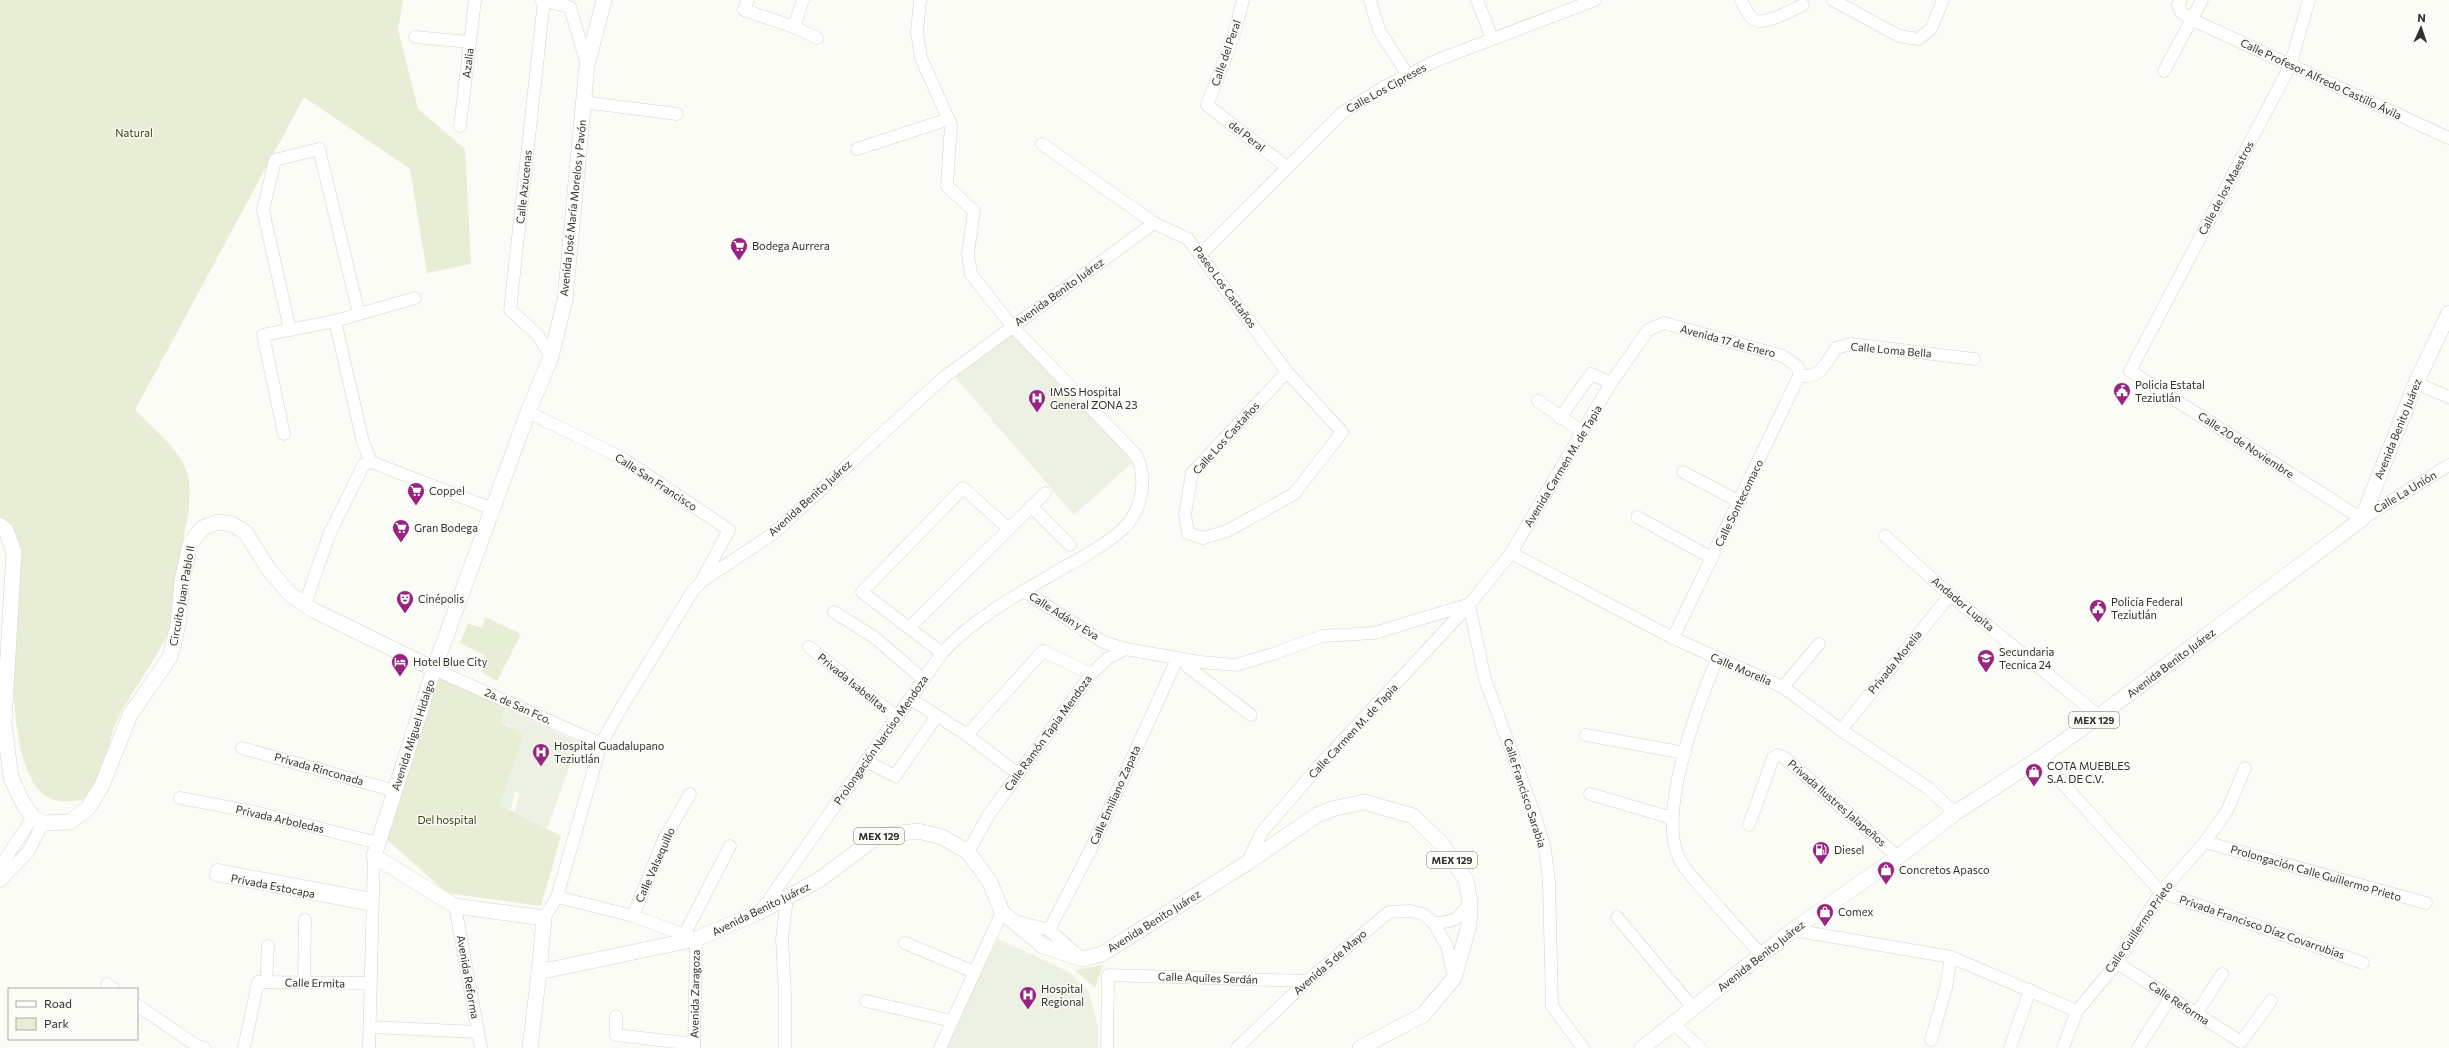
<svg xmlns="http://www.w3.org/2000/svg" width="2449" height="1048" font-family="Commissioner,sans-serif">
<style>
.built{fill:#edf1e3}
.green{fill:#e7eed5}
.lines{fill:none;stroke-linecap:round;stroke-linejoin:round}
.minor-casing{stroke:#d2d4cd;stroke-width:13}
.major-casing{stroke:#d2d4cd;stroke-width:16}
.minor{stroke:#fff;stroke-width:12}
.major{stroke:#fff;stroke-width:15}
.labels{text-anchor:middle;stroke-width:3;stroke-linejoin:round;paint-order:stroke}
.shield{fill:#fafcf5;stroke:#6d6f6a;stroke-width:1}
.shield-label{font-size:10px;font-weight:bold;fill:#31322f}
.street-label{font-size:11px;fill:#31322f;stroke:#fafcf5}
.park-label{font-size:11px;fill:#364010;stroke:#fafcf5}
.poi-label{font-size:11px;fill:#31322f;stroke:#fafcf5;text-anchor:start}
</style>
<rect width="100%" height="100%" fill="#fafcf5"/>
<g class="built">
<polygon points="1011,334 1123,450 1132,463 1074,515 955,377"/>
<polygon points="506,709 578,742 547,829 515,812 520,793 515,792 511,809 500,806 524,735 510,729 511,726 501,723"/>
<polygon points="998,939 1069,972 1089,992 1098,1028 1098,1048 944,1048"/>
</g>
<g class="green">
<path d="M0 0H403L398 30 418 109 465 149 471 264 427 273 410 169 304 97 135 410C153 429 182 450 188 476 194 507 181 543 177 575 175 591 176 613 170 628 156 663 130 691 115 725 107 744 106 785 90 796 80 803 59 803 49 798 11 779 12 673 13 635 13 612 19 589 18 566 18 556 6 525 0 516Z"/>
<polygon points="485,617 521,634 497,681 481,672 486,656 460,643 468,623 482,628"/>
<polygon points="438,670 507,702 501,723 524,735 500,805 561,836 541,906 447,893 383,836"/>
<polygon points="1103,965 1095,988 1075,970"/>
</g>
<g class="lines">
<defs>
<g id="minor">
<polyline points="541,0 570,7 587,65"/>
<polyline points="748,0 744,10 794,27 817,38"/>
<polyline points="1243,0 1234,35 1207,105 1287,167"/>
<polyline points="1370,0 1379,30 1407,74"/>
<polyline points="1477,0 1492,38"/>
<path d="M1741 0C1744 6 1748 15 1753 19 1763 27 1792 10 1803 5"/>
<polyline points="1833,0 1899,36 1918,39 1931,29 1943,0"/>
<polyline points="2181,0 2178,5 2181,12 2193,20 2449,138"/>
<polyline points="2309,0 2290,66 2130,371 2362,519 2449,465"/>
<polyline points="544,1 510,310 538,335 551,357"/>
<polyline points="794,27 803,0"/>
<polyline points="415,37 470,42"/>
<polyline points="2164,71 2202,0"/>
<polyline points="583,102 677,114"/>
<polyline points="460,126 475,0"/>
<polyline points="1042,144 1154,223 1188,239 1287,372 1342,432 1294,494 1227,531 1203,538 1188,533 1185,514 1192,473 1287,372"/>
<polyline points="857,149 949,119"/>
<polyline points="1201,254 1342,113 1384,87 1435,61 1595,0"/>
<polyline points="335,321 363,442 371,462"/>
<polyline points="290,330 263,210 275,160 319,149 359,314"/>
<path d="M1799 376C1821 378 1825 365 1836 348L1851 344 1974 359"/>
<polyline points="2416,383 2449,397"/>
<polyline points="1538,401 1583,432"/>
<polyline points="528,412 622,458 729,530 702,580"/>
<polyline points="1560,418 1591,374 1611,383"/>
<polyline points="284,434 263,335 335,321 415,298"/>
<polyline points="1683,472 1740,502"/>
<polyline points="1031,506 1070,545"/>
<polyline points="1637,517 1712,558"/>
<polyline points="1885,536 1950,595 2099,716"/>
<polyline points="1511,553 1673,638 1783,687 1841,730 1928,788 1955,813"/>
<polyline points="1024,591 1103,642 1126,649"/>
<polyline points="305,604 329,535 364,464 371,462 493,509"/>
<polyline points="1469,605 1485,679 1535,816 1545,849 1549,882 1552,1006 1583,1048"/>
<polyline points="834,612 874,637 924,680"/>
<polyline points="909,628 1045,493"/>
<polyline points="809,647 898,718"/>
<polyline points="942,653 862,592 963,488 1009,529"/>
<path d="M1717 659C1698 704 1657 813 1679 858 1685 871 1698 883 1707 894 1725 914 1743 935 1762 955"/>
<polyline points="1184,660 1188,667 1251,715"/>
<polyline points="434,669 601,744"/>
<polyline points="1783,687 1819,644"/>
<polyline points="911,699 967,735 1018,774"/>
<polyline points="1841,730 1950,595"/>
<polyline points="967,735 1043,651 1091,674"/>
<polyline points="1586,735 1685,753"/>
<polyline points="242,748 395,791"/>
<polyline points="2040,758 2161,892 2363,963"/>
<polyline points="867,762 895,776 937,716"/>
<polyline points="1590,794 1672,818"/>
<polyline points="180,798 259,813 378,843"/>
<polyline points="1749,825 1773,758 1778,755 1785,758 1898,857"/>
<polyline points="2205,842 2426,903"/>
<polyline points="968,852 988,816 1091,674 1108,658 1126,649 1200,662 1236,665 1273,654 1322,636 1374,633 1467,605"/>
<polyline points="1247,863 1262,832 1318,767 1469,605 1511,553 1611,383 1648,330 1664,323 1783,356 1798,367 1799,376 1673,638"/>
<polyline points="0,867 33,817"/>
<polyline points="0,881 28,852 43,823"/>
<polyline points="557,897 633,916 696,939 694,1048"/>
<polyline points="372,905 216,875 217,870 372,899"/>
<polyline points="455,906 481,1048"/>
<path d="M761 911 942 653C975 617 1020 593 1063 568 1083 557 1107 544 1124 528 1142 510 1148 478 1136 455L1012 326 971 274 968 254 974 211 947 186 951 125 921 58 917 33 920 0"/>
<polyline points="633,916 664,839 690,794"/>
<polyline points="1617,917 1694,1009"/>
<polyline points="544,918 557,897 601,744 620,710 692,592 702,581 774,533 943,378 1154,223"/>
<polyline points="1014,921 1049,930 1080,957"/>
<path d="M1434 923C1455 922 1458 920 1470 902"/>
<polyline points="1049,930 1090,851 1177,659"/>
<polyline points="1793,930 1951,957 2077,1011"/>
<polyline points="681,941 730,846"/>
<polyline points="905,943 974,972"/>
<polyline points="2117,963 2241,1042 2271,1001"/>
<polyline points="266,982 268,946"/>
<polyline points="304,982 305,920"/>
<polyline points="107,984 114,989"/>
<polyline points="866,1001 952,1021"/>
<polyline points="137,1005 197,1046 204,1048"/>
<polyline points="2196,1014 2222,974"/>
<polyline points="616,1016 616,1035 694,1044"/>
<polyline points="1674,1024 1700,1048"/>
<polyline points="370,1027 478,1032"/>
<polyline points="1931,1040 1946,988 1951,957"/>
<polyline points="244,1048 258,982 371,983"/>
<polyline points="369,1048 374,856"/>
<polyline points="785,1048 785,995 782,939 787,898"/>
<polyline points="940,1048 1002,912"/>
<polyline points="1107,1048 1108,975 1307,981"/>
<polyline points="1237,1048 1307,981 1389,912 1410,911 1423,914 1434,923 1447,946 1454,978"/>
<polyline points="2010,1048 2030,990"/>
<polyline points="2063,1048 2077,1011 2117,963 2161,892 2205,842 2227,811 2245,768"/>
<polyline points="2138,1048 2170,998"/>
</g>
<g id="major">
<polyline points="0,525 6,530 14,552 4,723 11,778 24,805 33,817 43,823 70,822 88,808 102,785 130,715 170,657 178,625 182,581 190,544 202,528 218,522 232,524 246,533 269,570 290,594 313,610 434,669"/>
<polyline points="539,972 544,918 455,906 374,856 434,669 528,412 551,357 565,300 587,65 604,0"/>
<polyline points="530,1048 539,972 696,939 760,912 819,880 878,836 918,831 942,837 968,852 990,882 1002,912 1043,946 1083,959 1102,954 1247,863 1317,815 1332,809 1364,802 1413,816 1442,844 1466,880 1470,902 1469,925 1454,978 1423,1015 1360,1048"/>
<polyline points="1642,1048 1793,930 1898,857 1955,813 2040,758 2099,716 2362,519 2416,383 2449,313"/>
</g>
</defs>
<use href="#minor" class="minor-casing"/>
<use href="#major" class="major-casing"/>
<use href="#minor" class="minor"/>
<use href="#major" class="major"/>
</g>
<defs>
<symbol id="supermarket-pin" viewBox="-11 -11 22 30"><path d="M0 17L-7.5 6A9.5 9.5 0 1 1 7.5 6Z" fill="#982481" stroke="#fafcf5"/><path d="M-6-5.5h2.5l.6 2H6L4.5 2H-2.5L-4.4-4H-6ZM-1.5 3.2a1.3 1.3 0 1 0 .1 0ZM3 3.2a1.3 1.3 0 1 0 .1 0Z" fill="#fff"/></symbol>
<symbol id="civic-pin" viewBox="-11 -11 22 30"><path d="M0 17L-7.5 6A9.5 9.5 0 1 1 7.5 6Z" fill="#982481" stroke="#fafcf5"/><path d="M-.6-6.5H3V-4.5H.6V-3L4-1V1h2V6H-6V1h2V-1L-.6-3ZM-1.2 2.5V6h2.4V2.5Z" fill="#fff"/></symbol>
<symbol id="hospital-pin" viewBox="-11 -11 22 30"><path d="M0 17L-7.5 6A9.5 9.5 0 1 1 7.5 6Z" fill="#982481" stroke="#fafcf5"/><path d="M-5-5h3v3.5h4V-5h3V5h-3V1.5h-4V5h-3Z" fill="#fff"/></symbol>
<symbol id="theatre-pin" viewBox="-11 -11 22 30"><path d="M0 17L-7.5 6A9.5 9.5 0 1 1 7.5 6Z" fill="#982481" stroke="#fafcf5"/><path d="M-5-5.5Q0-4 5-5.5V0Q5 5 0 6Q-5 5-5 0ZM-3.3-2.5H-1v1.5H-3.3ZM1-2.5H3.3v1.5H1ZM-2.8 1Q0 5.5 2.8 1Z" fill="#fff"/></symbol>
<symbol id="school-pin" viewBox="-11 -11 22 30"><path d="M0 17L-7.5 6A9.5 9.5 0 1 1 7.5 6Z" fill="#982481" stroke="#fafcf5"/><path d="M0-5L7-2L0 1L-7-2ZM-4 1L0 2.5L4 1V4Q0 6-4 4Z" fill="#fff"/></symbol>
<symbol id="hotel-pin" viewBox="-11 -11 22 30"><path d="M0 17L-7.5 6A9.5 9.5 0 1 1 7.5 6Z" fill="#982481" stroke="#fafcf5"/><path d="M-6-4.5h1.5V1H6V5H4.5V3h-9V5H-6ZM-4 0a1.8 1.8 0 1 1 3.6 0ZM.5 0V-2.5h3Q6-2.5 6 0Z" fill="#fff"/></symbol>
<symbol id="shop-pin" viewBox="-11 -11 22 30"><path d="M0 17L-7.5 6A9.5 9.5 0 1 1 7.5 6Z" fill="#982481" stroke="#fafcf5"/><path d="M-5-2.5h2.3a2.7 3.5 0 0 1 5.4 0H5L5.5 6h-11ZM-1.5-2.5h3a1.5 2.3 0 0 0-3 0Z" fill="#fff"/></symbol>
<symbol id="fuel-pin" viewBox="-11 -11 22 30"><path d="M0 17L-7.5 6A9.5 9.5 0 1 1 7.5 6Z" fill="#982481" stroke="#fafcf5"/><path d="M-5.5-6h7V0h2V4h1.3V-2.5L3-4.5l.8-.8L6-3V5H2.5V1h-1V6h-7ZM-4.2-4.7v3.2H.2V-4.7Z" fill="#fff"/></symbol>
</defs>
<g fill-rule="evenodd">
<use href="#supermarket-pin" x="729" y="236" width="20" height="27"/>
<use href="#civic-pin" x="2112" y="381" width="20" height="27"/>
<use href="#hospital-pin" x="1027" y="388" width="20" height="27"/>
<use href="#supermarket-pin" x="406" y="481" width="20" height="27"/>
<use href="#supermarket-pin" x="391" y="518" width="20" height="27"/>
<use href="#theatre-pin" x="395" y="589" width="20" height="27"/>
<use href="#civic-pin" x="2088" y="598" width="20" height="27"/>
<use href="#school-pin" x="1976" y="648" width="20" height="27"/>
<use href="#hotel-pin" x="390" y="652" width="20" height="27"/>
<use href="#hospital-pin" x="531" y="742" width="20" height="27"/>
<use href="#shop-pin" x="2024" y="762" width="20" height="27"/>
<use href="#fuel-pin" x="1811" y="840" width="20" height="27"/>
<use href="#shop-pin" x="1876" y="860" width="20" height="27"/>
<use href="#shop-pin" x="1815" y="902" width="20" height="27"/>
<use href="#hospital-pin" x="1018" y="985" width="20" height="27"/>
</g>
<g class="labels">
<g class="shield">
<rect x="2069" y="712" width="50" height="16" rx="3"/>
<rect x="854" y="828" width="50" height="16" rx="3"/>
<rect x="1427" y="852" width="50" height="16" rx="3"/>
</g>
<g class="shield-label">
<text x="2094" y="724">MEX 129</text>
<text x="879" y="840">MEX 129</text>
<text x="1452" y="864">MEX 129</text>
</g>
<g class="street-label">
<text transform="translate(1226 53) rotate(-71)" y="4">Calle del Peral</text>
<text transform="translate(468 63) rotate(-83)" y="4">Azalia</text>
<text transform="translate(2321 79) rotate(25)" y="4">Calle Profesor Alfredo Castillo Ávila</text>
<text transform="translate(1386 88) rotate(-29)" y="4">Calle Los Cipreses</text>
<text transform="translate(1247 136) rotate(38)" y="4">del Peral</text>
<text transform="translate(524 187) rotate(-84)" y="4">Calle Azucenas</text>
<text transform="translate(2226 188) rotate(-62)" y="4">Calle de los Maestros</text>
<text transform="translate(573 208) rotate(-84)" y="4">Avenida José María Morelos y Pavón</text>
<text transform="translate(1225 287) rotate(54)" y="4">Paseo Los Castaños</text>
<text transform="translate(1059 292) rotate(-36)" y="4">Avenida Benito Juárez</text>
<text transform="translate(1728 341) rotate(15)" y="4">Avenida 17 de Enero</text>
<text transform="translate(1891 350) rotate(5)" y="4">Calle Loma Bella</text>
<text transform="translate(2398 429) rotate(-68)" y="4">Avenida Benito Juárez</text>
<text transform="translate(1226 438) rotate(-48)" y="4">Calle Los Castaños</text>
<text transform="translate(2246 445) rotate(33)" y="4">Calle 20 de Noviembre</text>
<text transform="translate(1563 466) rotate(-59)" y="4">Avenida Carmen M. de Tapia</text>
<text transform="translate(656 482) rotate(33)" y="4">Calle San Francisco</text>
<text transform="translate(2405 492) rotate(-31)" y="4">Calle La Unión</text>
<text transform="translate(810 498) rotate(-42)" y="4">Avenida Benito Juárez</text>
<text transform="translate(1739 503) rotate(-64)" y="4">Calle Sontecomaco</text>
<text transform="translate(182 596) rotate(-80)" y="4">Circuito Juan Pablo ll</text>
<text transform="translate(1963 604) rotate(40)" y="4">Andador Lupita</text>
<text transform="translate(1064 616) rotate(32)" y="4">Calle Adán y Eva</text>
<text transform="translate(1895 662) rotate(-51)" y="4">Privada Morelia</text>
<text transform="translate(2171 663) rotate(-37)" y="4">Avenida Benito Juárez</text>
<text transform="translate(1741 669) rotate(23)" y="4">Calle Morelia</text>
<text transform="translate(853 683) rotate(39)" y="4">Privada Isabelitas</text>
<text transform="translate(518 706) rotate(24)" y="4">2a. de San Fco.</text>
<text transform="translate(1353 731) rotate(-47)" y="4">Calle Carmen M. de Tapia</text>
<text transform="translate(1048 733) rotate(-54)" y="4">Calle Ramón Tapia Mendoza</text>
<text transform="translate(413 735) rotate(-72)" y="4">Avenida Miguel Hidalgo</text>
<text transform="translate(881 740) rotate(-55)" y="4">Prolongación Narciso Mendoza</text>
<text transform="translate(319 769) rotate(16)" y="4">Privada Rinconada</text>
<text transform="translate(1525 793) rotate(72)" y="4">Calle Francisco Sarabia</text>
<text transform="translate(1115 795) rotate(-66)" y="4">Calle Emiliano Zapata</text>
<text transform="translate(1837 803) rotate(41)" y="4">Privada Ilustres Jalapeños</text>
<text transform="translate(280 819) rotate(13)" y="4">Privada Arboledas</text>
<text transform="translate(655 865) rotate(-66)" y="4">Calle Valsequillo</text>
<text transform="translate(2316 873) rotate(16)" y="4">Prolongación Calle Guillermo Prieto</text>
<text transform="translate(273 886) rotate(11)" y="4">Privada Estocapa</text>
<text transform="translate(761 909) rotate(-26)" y="4">Avenida Benito Juárez</text>
<text transform="translate(1154 921) rotate(-32)" y="4">Avenida Benito Juárez</text>
<text transform="translate(2139 927) rotate(-55)" y="4">Calle Guillermo Prieto</text>
<text transform="translate(2262 927) rotate(19)" y="4">Privada Francisco Díaz Covarrubias</text>
<text transform="translate(1761 956) rotate(-38)" y="4">Avenida Benito Juárez</text>
<text transform="translate(1330 962) rotate(-41)" y="4">Avenida 5 de Mayo</text>
<text transform="translate(468 977) rotate(80)" y="4">Avenida Reforma</text>
<text transform="translate(1208 978) rotate(2)" y="4">Calle Aquiles Serdán</text>
<text transform="translate(315 983) rotate(1)" y="4">Calle Ermita</text>
<text transform="translate(695 994) rotate(-89)" y="4">Avenida Zaragoza</text>
<text transform="translate(2179 1003) rotate(33)" y="4">Calle Reforma</text>
</g>
<g class="park-label">
<text x="134" y="137">Natural</text>
<text x="447" y="824">Del hospital</text>
</g>
<g class="poi-label">
<text x="752" y="250">Bodega Aurrera</text>
<text x="2135" y="389">Policia Estatal<tspan x="2135" dy="13">Teziutlán</tspan></text>
<text x="1050" y="396">IMSS Hospital<tspan x="1050" dy="13">General ZONA 23</tspan></text>
<text x="429" y="495">Coppel</text>
<text x="414" y="532">Gran Bodega</text>
<text x="418" y="603">Cinépolis</text>
<text x="2111" y="606">Policía Federal<tspan x="2111" dy="13">Teziutlán</tspan></text>
<text x="1999" y="656">Secundaria<tspan x="1999" dy="13">Tecnica 24</tspan></text>
<text x="413" y="666">Hotel Blue City</text>
<text x="554" y="750">Hospital Guadalupano<tspan x="554" dy="13">Teziutlán</tspan></text>
<text x="2047" y="770">COTA MUEBLES<tspan x="2047" dy="13">S.A. DE C.V.</tspan></text>
<text x="1834" y="854">Diesel</text>
<text x="1899" y="874">Concretos Apasco</text>
<text x="1838" y="916">Comex</text>
<text x="1041" y="993">Hospital<tspan x="1041" dy="13">Regional</tspan></text>
</g>
</g>
<rect x="8" y="988" width="130" height="52" fill="#fafcf5" stroke="#aaaba6"/>
<rect x="16" y="1001" width="20" height="6" fill="#ffffff" stroke="#aaaba6"/>
<text x="44" y="1008" font-size="12" fill="#31322f">Road</text>
<rect x="16" y="1018" width="20" height="12" fill="#e7eed5" stroke="#aaaba6"/>
<text x="44" y="1028" font-size="12" fill="#31322f">Park</text>
<g transform="translate(2421 28) rotate(3)" stroke="#fafcf5" stroke-width="3" paint-order="stroke">
<path d="M0-3L7 15L0 10L-7 15Z" fill="#31322f"/>
<text y="-6" font-size="11" font-weight="bold" text-anchor="middle" fill="#31322f">N</text>
</g>
</svg>
